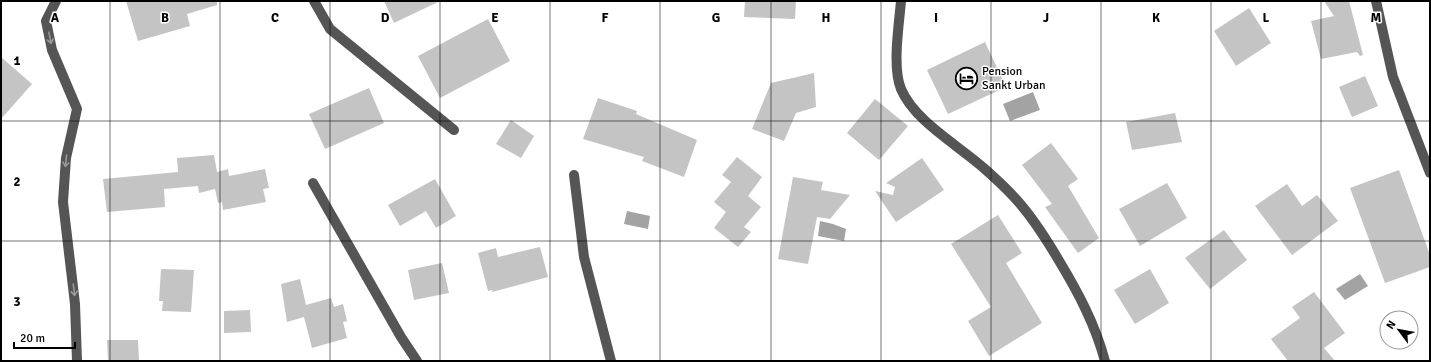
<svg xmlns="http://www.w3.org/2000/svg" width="1431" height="362" font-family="Signika,sans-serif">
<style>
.water{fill:#a3a3a3}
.building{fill:#c4c4c4}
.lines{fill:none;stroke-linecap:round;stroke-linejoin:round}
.minor{stroke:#555;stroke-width:10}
.oneway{stroke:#999}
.grid{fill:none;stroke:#000;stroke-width:1;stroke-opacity:0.55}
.labels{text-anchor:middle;stroke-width:3;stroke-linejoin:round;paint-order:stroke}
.poi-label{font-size:12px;fill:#000;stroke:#fff;text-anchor:start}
.grid-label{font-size:13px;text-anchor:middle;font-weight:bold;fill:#000;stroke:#fff;stroke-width:3;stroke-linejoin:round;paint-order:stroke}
</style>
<rect width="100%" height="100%" fill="#fff"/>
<g class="water">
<polygon points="1033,92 1040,110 1010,121 1003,104"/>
<polygon points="627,211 650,216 648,229 624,224"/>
<polygon points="820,221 833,224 846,229 844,241 818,236"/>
<polygon points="1360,274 1368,286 1345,300 1336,289"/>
</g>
<g class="building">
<polygon points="126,1 217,1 217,5 187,14 190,26 138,41"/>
<polygon points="384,1 440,1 394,23"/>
<polygon points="745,1 796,1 795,19 744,17"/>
<polygon points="1324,1 1349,1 1363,55 1360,56 1357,52 1321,59 1311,21 1334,16"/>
<polygon points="1249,8 1271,43 1236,66 1214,31"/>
<polygon points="488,19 510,61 440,98 418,56"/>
<polygon points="985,42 1006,87 948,114 927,70"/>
<polygon points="1,57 32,84 1,119"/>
<polygon points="814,73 816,107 796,113 784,141 752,129 771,83"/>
<polygon points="1365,76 1378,106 1352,117 1339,87"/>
<polygon points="369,88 384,123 325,149 309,114"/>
<polygon points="598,98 637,111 636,114 697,140 684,177 642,161 644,157 583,139"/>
<polygon points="875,99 908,126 879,160 847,133"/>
<polygon points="1175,113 1182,142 1132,150 1126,122"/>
<polygon points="511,120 534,136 521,158 496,144"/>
<polygon points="1051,143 1078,179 1068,186 1099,238 1078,253 1045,207 1052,204 1022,165"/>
<polygon points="214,155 217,172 228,169 229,176 265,169 269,188 263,189 266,202 223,210 222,202 218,203 215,189 199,193 198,186 164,189 165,207 107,212 103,179 178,172 177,158"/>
<polygon points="737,157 762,177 748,196 761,207 744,227 751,232 738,247 714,228 726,212 714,202 731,182 722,175"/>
<polygon points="922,158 944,190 896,222 875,191 893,195 895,187 886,183"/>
<polygon points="1399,170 1430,255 1430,267 1385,283 1350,188"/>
<polygon points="793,177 823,182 821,190 850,195 830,219 817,217 808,264 778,259"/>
<polygon points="435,179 456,216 436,228 426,211 400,226 388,205"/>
<polygon points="1167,183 1187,218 1140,246 1119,209"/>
<polygon points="1287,184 1302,206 1317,195 1338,221 1292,255 1255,206"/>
<polygon points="998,215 1022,253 1006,263 1042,323 989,356 968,321 991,307 951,244"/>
<polygon points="1224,230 1247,260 1210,289 1185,258"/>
<polygon points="540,247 548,277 492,292 492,290 488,291 478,253 496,248 498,257"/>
<polygon points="442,263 449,293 414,300 408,270"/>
<polygon points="161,269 194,270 191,312 162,311 163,301 159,301"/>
<polygon points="1150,269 1169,303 1135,324 1114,290"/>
<polygon points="300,279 306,305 331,298 334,307 343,304 347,321 343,322 347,338 312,348 304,317 287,322 281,284"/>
<polygon points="1314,292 1345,333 1324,348 1335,361 1288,361 1271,339 1300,318 1292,307"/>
<polygon points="250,310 251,332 224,333 224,311"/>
<polygon points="107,340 138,340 139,361 108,361"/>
</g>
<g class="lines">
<g class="minor">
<polyline points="56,1 46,21 52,50 77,109 66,158 63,202 75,304 77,361"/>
<polyline points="314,1 330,29 454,130"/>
<path d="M901 1C899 25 892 67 901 89 915 122 960 146 986 170 996 179 1006 188 1014 197 1032 216 1045 237 1058 259 1078 292 1095 324 1105 361"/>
<polyline points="1376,1 1393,77 1430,173"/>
<polyline points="574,175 584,257 611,361"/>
<polyline points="313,183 401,337 417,361"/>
</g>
</g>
<defs><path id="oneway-shaft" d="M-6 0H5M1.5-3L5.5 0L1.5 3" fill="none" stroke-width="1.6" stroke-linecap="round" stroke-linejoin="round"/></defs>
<g class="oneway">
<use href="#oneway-shaft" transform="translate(50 38) rotate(79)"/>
<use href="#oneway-shaft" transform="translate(66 161) rotate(96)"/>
<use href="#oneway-shaft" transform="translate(74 290) rotate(83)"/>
</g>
<path class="grid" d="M110 1V361M220 1V361M330 1V361M440 1V361M550 1V361M660 1V361M771 1V361M881 1V361M991 1V361M1101 1V361M1211 1V361M1321 1V361M1 121H1430M1 241H1430"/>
<defs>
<symbol id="hotel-ring" viewBox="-11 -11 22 22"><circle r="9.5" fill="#fff" stroke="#000" stroke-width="1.5"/><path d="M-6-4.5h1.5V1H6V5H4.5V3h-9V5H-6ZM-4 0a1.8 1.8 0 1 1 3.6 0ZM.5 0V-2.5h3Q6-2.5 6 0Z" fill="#000"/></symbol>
</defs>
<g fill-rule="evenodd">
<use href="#hotel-ring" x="954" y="66" width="25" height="25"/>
</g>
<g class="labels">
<g class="poi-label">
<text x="982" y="75">Pension<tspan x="982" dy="14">Sankt Urban</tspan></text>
</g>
</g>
<g class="grid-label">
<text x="55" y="22">A</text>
<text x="165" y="22">B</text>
<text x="275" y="22">C</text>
<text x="385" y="22">D</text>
<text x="495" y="22">E</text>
<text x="605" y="22">F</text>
<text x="716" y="22">G</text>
<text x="826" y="22">H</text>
<text x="936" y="22">I</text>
<text x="1046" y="22">J</text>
<text x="1156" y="22">K</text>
<text x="1266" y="22">L</text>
<text x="1376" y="22">M</text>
<text x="17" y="65">1</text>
<text x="17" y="186">2</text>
<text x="17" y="306">3</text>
</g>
<rect width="1431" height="362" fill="none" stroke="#000000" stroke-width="4"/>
<g transform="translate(1399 330) rotate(302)"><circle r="19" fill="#ffffff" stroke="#999999"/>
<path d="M0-3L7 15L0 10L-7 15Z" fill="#000000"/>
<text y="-6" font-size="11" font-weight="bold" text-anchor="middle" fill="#000000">N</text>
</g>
<path d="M14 342v6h61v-6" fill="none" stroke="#000000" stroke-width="2"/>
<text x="20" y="342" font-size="12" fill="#000000" stroke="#ffffff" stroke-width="3" paint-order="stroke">20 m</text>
</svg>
